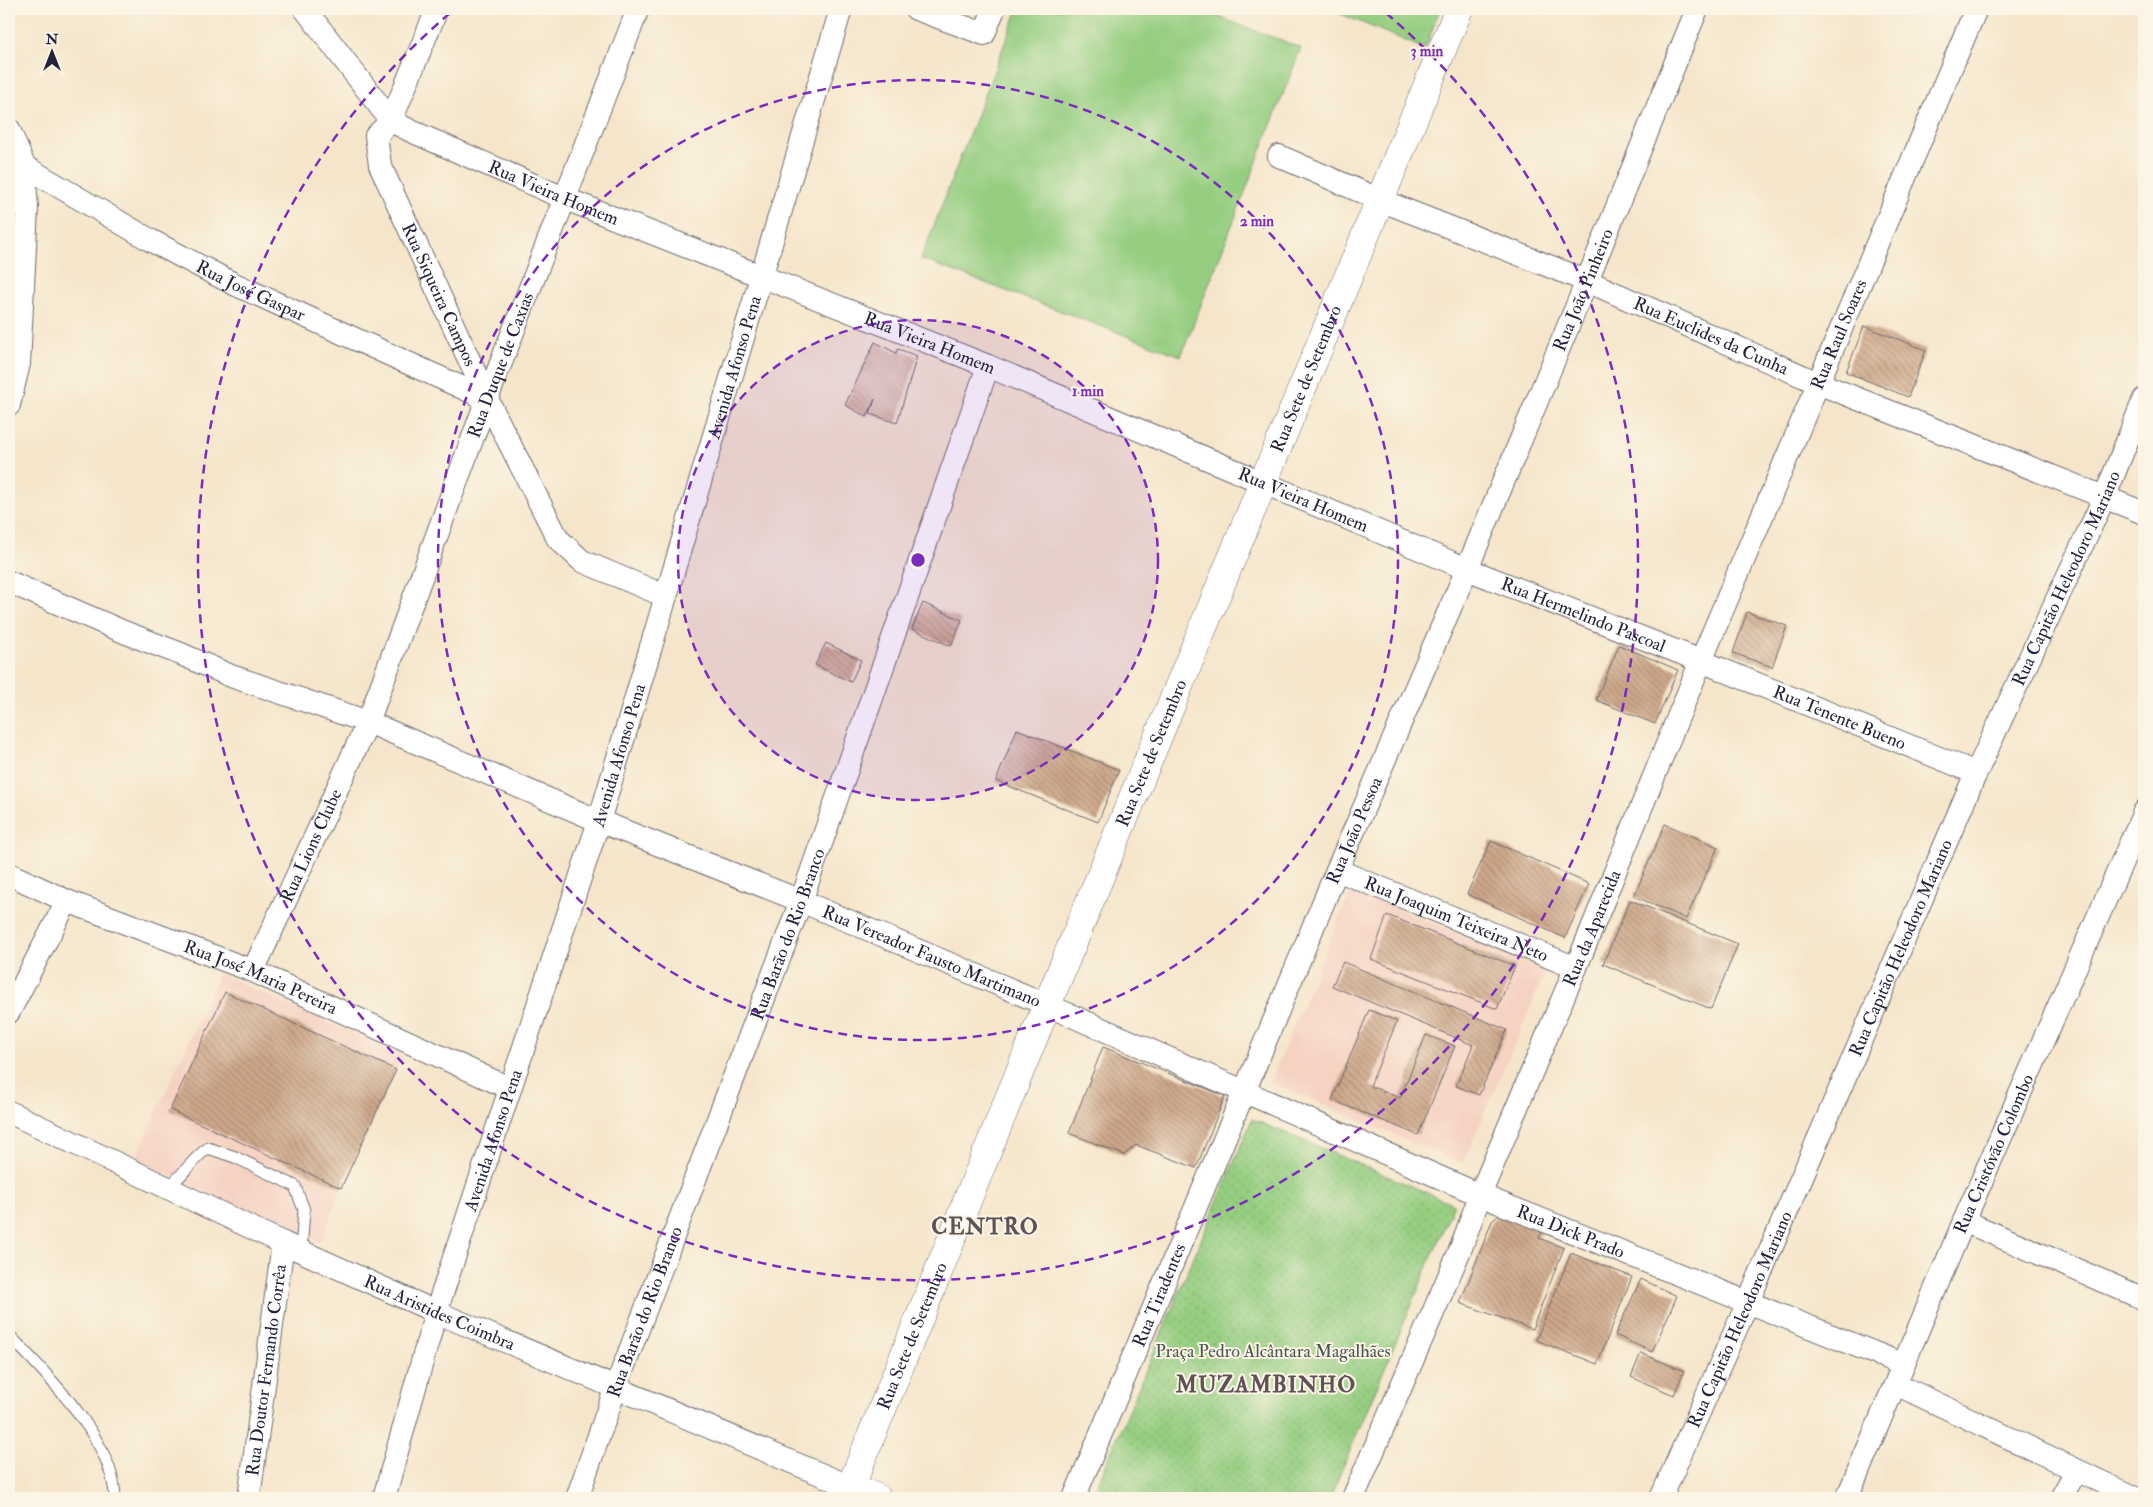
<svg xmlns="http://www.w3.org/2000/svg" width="2153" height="1507" font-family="'IM FELL Double Pica',serif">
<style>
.built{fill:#f5d2c2}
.green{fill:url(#green-dots);stroke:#5c785e}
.pitch{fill:#96ce81;stroke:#5c785e}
.building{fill:url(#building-back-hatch)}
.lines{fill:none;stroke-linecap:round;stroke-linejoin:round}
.lane-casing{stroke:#6c676d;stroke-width:13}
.street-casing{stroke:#6c676d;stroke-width:24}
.secondary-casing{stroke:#6c676d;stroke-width:29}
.lane{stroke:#fff;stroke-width:11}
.street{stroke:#fff;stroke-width:22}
.secondary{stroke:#fff;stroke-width:28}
.ring{fill:none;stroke:#7b2cbf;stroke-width:2.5;stroke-dasharray:9 6}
.labels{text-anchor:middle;stroke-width:4;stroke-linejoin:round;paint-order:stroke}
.street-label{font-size:18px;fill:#22223b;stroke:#fcf5e5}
.park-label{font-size:18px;fill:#455650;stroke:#fcf5e5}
.district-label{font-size:22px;font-weight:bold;letter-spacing:1px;fill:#5e5157;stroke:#fcf5e5}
.centre{fill:#7b2cbf;stroke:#fcf5e5;stroke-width:2.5}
.ring-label{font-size:15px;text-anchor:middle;font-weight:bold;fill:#7b2cbf;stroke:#fcf5e5;stroke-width:4;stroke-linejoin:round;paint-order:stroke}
</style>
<defs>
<pattern id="green-dots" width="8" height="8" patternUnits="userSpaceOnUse" patternTransform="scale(1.25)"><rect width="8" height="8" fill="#96ce81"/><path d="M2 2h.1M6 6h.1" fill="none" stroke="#81b170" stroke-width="1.8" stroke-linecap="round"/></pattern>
<pattern id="building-back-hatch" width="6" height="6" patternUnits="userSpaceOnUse" patternTransform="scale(1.25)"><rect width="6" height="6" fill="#cea88a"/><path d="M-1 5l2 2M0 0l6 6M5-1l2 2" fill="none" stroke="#a78872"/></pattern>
</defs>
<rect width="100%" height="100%" fill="#fcf5e5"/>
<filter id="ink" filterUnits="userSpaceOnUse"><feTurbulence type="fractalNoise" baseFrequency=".02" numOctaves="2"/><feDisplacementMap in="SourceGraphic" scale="10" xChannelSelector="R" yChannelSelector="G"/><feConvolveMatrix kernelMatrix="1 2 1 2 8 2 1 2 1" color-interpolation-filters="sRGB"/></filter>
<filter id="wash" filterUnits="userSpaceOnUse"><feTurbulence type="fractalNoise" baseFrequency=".0096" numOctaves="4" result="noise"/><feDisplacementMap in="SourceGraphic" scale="20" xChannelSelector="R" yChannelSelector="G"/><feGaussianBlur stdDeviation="1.12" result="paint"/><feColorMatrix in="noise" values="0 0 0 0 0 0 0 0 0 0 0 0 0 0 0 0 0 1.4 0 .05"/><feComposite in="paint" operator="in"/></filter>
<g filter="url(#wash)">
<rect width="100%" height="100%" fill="#f5e6cb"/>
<g class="built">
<polygon points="1352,889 1546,971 1463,1164 1270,1082"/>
<polygon points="219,974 404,1056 396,1070 341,1188 321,1243 135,1160"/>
</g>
<polygon class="green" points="1252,1119 1454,1204 1330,1498 1092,1498"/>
<g class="pitch">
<polygon points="1018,9 1198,9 1301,48 1181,356 921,259"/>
<polygon points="1329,9 1440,9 1425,49"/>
</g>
<g id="blocks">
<g class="building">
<polygon points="1864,326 1926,350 1908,397 1846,372"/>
<polygon points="875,342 896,353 898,349 917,356 897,423 870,414 875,399 867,417 845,405"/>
<polygon points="923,603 962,620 951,646 912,629"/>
<polygon points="1747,612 1787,626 1772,667 1733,653"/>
<polygon points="826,643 861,660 851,682 815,665"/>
<polygon points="1619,645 1678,670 1655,724 1596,700"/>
<polygon points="1017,729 1119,770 1098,822 996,781"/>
<polygon points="1665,824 1718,847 1686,919 1634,896"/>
<polygon points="1491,841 1589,884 1565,938 1467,894"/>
<polygon points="1630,900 1738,944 1711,1009 1603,964"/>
<polygon points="1387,915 1515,966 1497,1009 1371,959"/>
<polygon points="1343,962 1507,1030 1479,1095 1456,1086 1473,1045 1332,986"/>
<polygon points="225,992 396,1070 341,1188 170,1110"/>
<polygon points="1369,1010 1397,1021 1370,1086 1400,1098 1426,1035 1455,1046 1418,1135 1332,1100"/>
<polygon points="1103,1047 1225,1096 1196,1168 1136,1145 1124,1155 1069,1133"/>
<polygon points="1499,1215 1542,1231 1539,1238 1564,1248 1532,1329 1460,1303 1492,1221"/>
<polygon points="1571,1253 1632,1277 1597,1364 1536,1340"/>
<polygon points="1641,1279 1677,1296 1652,1352 1615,1335"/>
<polygon points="1641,1353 1684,1371 1674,1395 1631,1377"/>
</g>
</g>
</g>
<g filter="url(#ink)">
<use href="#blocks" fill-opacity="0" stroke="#6c676d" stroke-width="1"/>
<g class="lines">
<defs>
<g id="lane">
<path d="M167 1188C183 1176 192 1159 208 1148L235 1157 295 1186 304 1210 301 1251"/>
<path d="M9 1335C47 1375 114 1440 115 1498"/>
</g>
<g id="street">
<path id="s1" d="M305 9 391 121 411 131 566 199 988 366 1467 569 1701 661 1976 773"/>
<path id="s2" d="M437 9 391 121 376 136 380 165 487 399 558 539 582 561 665 596"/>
<polyline points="916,9 984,34 994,9"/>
<polyline points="9,129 24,166 27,208 19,364 9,405"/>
<path id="s3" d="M1279 156 1380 200 1587 281 1818 383 2144 513"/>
<path id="s4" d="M24 166 150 240 232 283 487 399"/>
<path id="s5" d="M9 582 124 632 181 654 231 676 368 722 599 821 801 901 1047 1005 1480 1195 1902 1364"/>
<path id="s6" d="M1337 870 1576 968"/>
<path id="s7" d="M9 874 67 901 253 971 509 1088"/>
<path id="s8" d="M253 971 368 722 487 399 638 9"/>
<polyline points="9,1012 67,901"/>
<path id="s9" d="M9 1112 283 1243 436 1312 851 1487"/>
<polyline points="1964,1221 2144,1299"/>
<polyline points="1896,1384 2135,1498"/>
<path id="s10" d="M249 1498 283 1243"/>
<path id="s11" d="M384 1498 436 1312 599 821 841 9"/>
<path id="s12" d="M577 1498 616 1387 801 901 988 366"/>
<path id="s13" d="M1074 1498 1337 870 1467 569 1587 281 1697 9"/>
<path id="s14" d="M1353 1498 1461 1248 1480 1195 1584 948 1701 661 1976 9"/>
<path id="s15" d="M1661 1498 1748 1302 1976 773 2105 496 2144 399"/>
<path id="s16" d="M1847 1498 1964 1221 2144 812"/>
<polyline points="2061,1498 2076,1471"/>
</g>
<g id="secondary">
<polyline points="851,1487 877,1498"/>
<path id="s17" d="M846 1498 1047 1005 1459 9"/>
</g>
</defs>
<use href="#lane" class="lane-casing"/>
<use href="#street" class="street-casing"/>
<use href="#secondary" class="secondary-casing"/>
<use href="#lane" class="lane"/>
<use href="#street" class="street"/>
<use href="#secondary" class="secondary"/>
</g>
</g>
<circle cx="918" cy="560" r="240" fill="#7b2cbf" fill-opacity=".12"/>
<g class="ring">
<circle cx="918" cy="560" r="240"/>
<circle cx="918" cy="560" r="480"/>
<path d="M1386 13A720 720 0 1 1 450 13"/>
</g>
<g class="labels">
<g class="street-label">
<text dy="6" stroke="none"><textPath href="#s1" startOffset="319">Rua Vieira Homem</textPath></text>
<text dy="6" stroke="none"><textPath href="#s13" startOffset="1311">Rua João Pinheiro</textPath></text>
<text dy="6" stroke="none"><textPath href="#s4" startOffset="259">Rua José Gaspar</textPath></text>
<text dy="6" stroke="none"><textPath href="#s2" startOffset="314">Rua Siqueira Campos</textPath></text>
<text dy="6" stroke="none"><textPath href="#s14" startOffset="1261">Rua Raul Soares</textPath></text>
<text dy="6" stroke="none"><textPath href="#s3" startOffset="468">Rua Euclides da Cunha</textPath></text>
<text dy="6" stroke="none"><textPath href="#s1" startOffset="724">Rua Vieira Homem</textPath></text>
<text dy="6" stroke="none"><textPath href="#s8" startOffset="655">Rua Duque de Caxias</textPath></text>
<text dy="6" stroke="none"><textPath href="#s11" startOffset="1184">Avenida Afonso Pena</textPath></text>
<text dy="6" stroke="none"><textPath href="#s17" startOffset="1210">Rua Sete de Setembro</textPath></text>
<text dy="6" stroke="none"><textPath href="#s1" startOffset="1129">Rua Vieira Homem</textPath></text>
<text dy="6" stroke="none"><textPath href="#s15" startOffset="1005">Rua Capitão Heleodoro Mariano</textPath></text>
<text dy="6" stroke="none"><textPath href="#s1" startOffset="1432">Rua Hermelindo Pascoal</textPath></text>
<text dy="6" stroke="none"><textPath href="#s1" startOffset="1708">Rua Tenente Bueno</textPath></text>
<text dy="6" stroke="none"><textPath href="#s17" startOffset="805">Rua Sete de Setembro</textPath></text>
<text dy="6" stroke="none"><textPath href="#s11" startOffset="779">Avenida Afonso Pena</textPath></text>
<text dy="6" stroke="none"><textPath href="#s13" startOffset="724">Rua João Pessoa</textPath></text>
<text dy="6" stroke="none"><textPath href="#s8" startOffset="138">Rua Lions Clube</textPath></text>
<text dy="6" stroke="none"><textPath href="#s6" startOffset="129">Rua Joaquim Teixeira Neto</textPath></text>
<text dy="6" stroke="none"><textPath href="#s14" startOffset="618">Rua da Aparecida</textPath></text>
<text dy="6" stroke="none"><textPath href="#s12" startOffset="602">Rua Barão do Rio Branco</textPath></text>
<text dy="6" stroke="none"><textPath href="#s15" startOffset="600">Rua Capitão Heleodoro Mariano</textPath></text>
<text dy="6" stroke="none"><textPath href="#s5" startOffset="996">Rua Vereador Fausto Martimano</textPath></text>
<text dy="6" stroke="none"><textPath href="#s7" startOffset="272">Rua José Maria Pereira</textPath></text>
<text dy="6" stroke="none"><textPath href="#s11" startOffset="374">Avenida Afonso Pena</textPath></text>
<text dy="6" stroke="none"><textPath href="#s16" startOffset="374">Rua Cristóvão Colombo</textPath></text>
<text dy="6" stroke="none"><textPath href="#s5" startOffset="1692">Rua Dick Prado</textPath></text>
<text dy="6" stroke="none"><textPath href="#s13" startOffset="220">Rua Tiradentes</textPath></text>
<text dy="6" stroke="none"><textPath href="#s9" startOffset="475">Rua Aristides Coimbra</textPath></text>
<text dy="6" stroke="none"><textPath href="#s12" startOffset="198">Rua Barão do Rio Branco</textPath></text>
<text dy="6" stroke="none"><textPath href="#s15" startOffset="195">Rua Capitão Heleodoro Mariano</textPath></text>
<text dy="6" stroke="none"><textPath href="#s17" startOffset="175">Rua Sete de Setembro</textPath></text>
<text dy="6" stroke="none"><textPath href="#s10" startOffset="129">Rua Doutor Fernando Corrêa</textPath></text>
</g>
<g class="park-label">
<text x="1273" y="1357">Praça Pedro Alcântara Magalhães</text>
</g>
<g class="district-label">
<text x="985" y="1234">CENTRO</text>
<text x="1266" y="1392">MUZAMBINHO</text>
</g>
</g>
<circle cx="918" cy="560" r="8" class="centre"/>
<g class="ring-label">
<text x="1427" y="56">3 min</text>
<text x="1257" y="226">2 min</text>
<text x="1088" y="396">1 min</text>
</g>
<rect width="2153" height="1507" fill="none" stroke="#fcf5e5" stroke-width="30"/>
<g transform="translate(52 52)" stroke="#fcf5e5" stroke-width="4" paint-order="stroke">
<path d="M0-4L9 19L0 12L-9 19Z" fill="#22223b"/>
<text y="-8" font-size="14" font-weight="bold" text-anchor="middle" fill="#22223b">N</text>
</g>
</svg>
